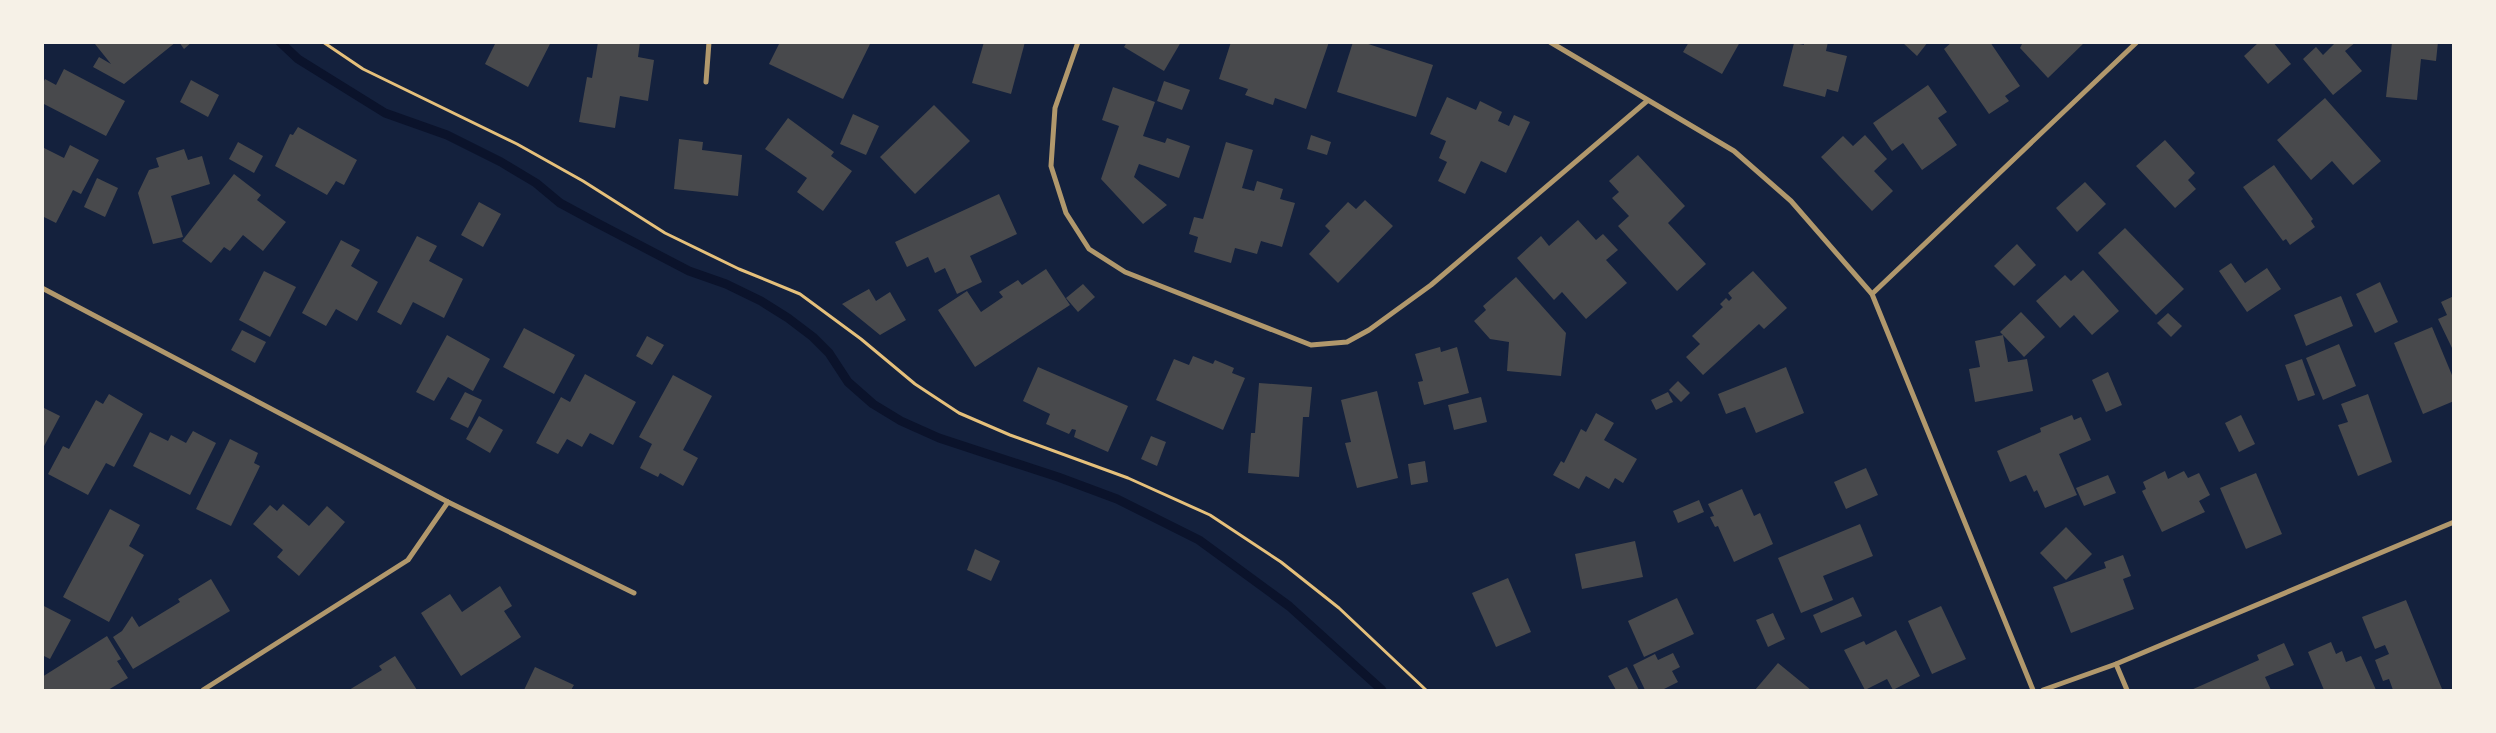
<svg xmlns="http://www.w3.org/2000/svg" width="2496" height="733" font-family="Roboto,sans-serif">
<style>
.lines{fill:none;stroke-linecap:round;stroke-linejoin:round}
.stream{stroke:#0b132b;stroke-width:9}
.building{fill:#48494c}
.path{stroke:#e5c07b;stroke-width:3}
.minor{stroke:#b1986c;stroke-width:5}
</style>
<rect width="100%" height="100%" fill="#14213d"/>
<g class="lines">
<polyline class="stream" points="280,42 298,59 385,113 447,135 501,162 536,183 560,203 597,223 689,271 726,284 761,301 788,318 813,337 829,353 848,382 873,404 901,421 939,438 1058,477 1117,499 1199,540 1289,606 1382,690"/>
</g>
<g class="building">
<polygon points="97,42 176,42 124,84 93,67 99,57 111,64 95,44"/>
<polygon points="179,42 192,42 184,49"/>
<polygon points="496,42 551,42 528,87 485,64"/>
<polygon points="598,42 640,42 638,57 654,60 648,101 620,96 615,128 579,122 587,77 592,78"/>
<polygon points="780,42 871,42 843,99 769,64"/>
<polygon points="984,42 1025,42 1011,94 972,83"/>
<polygon points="1127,42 1181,42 1164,71 1124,47"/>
<polygon points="1231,42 1282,42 1288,44 1288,42 1329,42 1306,109 1275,98 1273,105 1245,95 1248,89 1219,79"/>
<polygon points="1353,42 1362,42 1433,65 1416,117 1337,92"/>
<polygon points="1689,42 1740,42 1722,74 1683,52"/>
<polygon points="1804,42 1828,42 1826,51 1847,56 1838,92 1827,89 1825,97 1783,86 1794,43 1804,45"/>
<polygon points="1902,42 1928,42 1917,56"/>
<polygon points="1952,42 1990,42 2020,86 2005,96 2009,101 1989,114 1944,49"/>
<polygon points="2023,42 2085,42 2048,78 2020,48"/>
<polygon points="2259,42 2273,42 2291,64 2268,84 2244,56"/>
<polygon points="2336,42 2356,42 2345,51 2362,71 2333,95 2303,59 2316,47 2323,55"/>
<polygon points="2392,42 2438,42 2436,61 2421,59 2417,100 2386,97"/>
<polygon points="64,69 125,101 106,136 42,103 42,85 45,79 56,85"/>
<polygon points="191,80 219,95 208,117 180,102"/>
<polygon points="1164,81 1190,90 1182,110 1157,101"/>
<polygon points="1928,85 1947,112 1938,118 1957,145 1922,170 1903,143 1892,151 1873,123"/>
<polygon points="1113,87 1155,102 1143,136 1165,143 1167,138 1190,146 1179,178 1139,164 1134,177 1167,205 1143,224 1101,179 1119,126 1102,120"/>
<polygon points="1447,97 1476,110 1480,101 1502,112 1498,121 1509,126 1514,115 1530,122 1506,173 1481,161 1465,194 1438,181 1447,162 1439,158 1446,141 1430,134"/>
<polygon points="2325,98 2381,161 2353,185 2332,161 2311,180 2277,140"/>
<polygon points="934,105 970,141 915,194 880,157"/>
<polygon points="853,114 879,126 866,155 840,144"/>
<polygon points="788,118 834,152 831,156 852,171 823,211 797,192 807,178 765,149"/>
<polygon points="298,127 357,160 344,185 336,181 327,195 275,166 290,134 293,135"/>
<polygon points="1311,135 1331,142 1327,155 1307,149"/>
<polygon points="1865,135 1887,159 1874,171 1893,191 1872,211 1821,157 1843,136 1853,146"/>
<polygon points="679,139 703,142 702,150 742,155 738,196 674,189"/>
<polygon points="2165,140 2195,173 2188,180 2196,189 2175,208 2136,166"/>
<polygon points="238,142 263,156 254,173 229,159"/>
<polygon points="1226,142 1253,150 1242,188 1254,191 1257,181 1283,189 1280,199 1295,203 1282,247 1261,241 1257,254 1235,248 1231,263 1194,252 1198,237 1189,234 1194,217 1203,219"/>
<polygon points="70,145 99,160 81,194 73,190 56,223 42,216 42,147 64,158"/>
<polygon points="184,149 188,160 202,156 210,184 171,196 183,237 153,244 138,193 149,170 159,167 156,158"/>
<polygon points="1638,155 1685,206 1668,223 1706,264 1677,291 1618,226 1629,216 1612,198 1619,192 1609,181"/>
<polygon points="2274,165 2313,219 2311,221 2315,227 2290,245 2286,239 2283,241 2243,187"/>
<polygon points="234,174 261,195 257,200 286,222 263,251 243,235 230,251 224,247 211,263 182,241"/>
<polygon points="97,178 118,188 105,217 84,207"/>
<polygon points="2085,182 2106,204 2077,232 2056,208"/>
<polygon points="999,194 1017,234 970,256 982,282 957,294 945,268 935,273 928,257 907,267 895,242"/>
<polygon points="1365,200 1393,226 1338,283 1309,254 1330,231 1325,226 1348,202 1356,209"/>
<polygon points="479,202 501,214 483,247 461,235"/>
<polygon points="1578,220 1596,240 1603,234 1618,250 1606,260 1627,283 1586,319 1562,292 1554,300 1517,258 1541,236 1549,246"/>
<polygon points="2125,228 2184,289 2156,315 2098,253"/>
<polygon points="417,236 437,246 429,261 463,279 444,318 413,302 401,325 377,312"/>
<polygon points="341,240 360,250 351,266 378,282 357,321 336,309 326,326 302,313"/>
<polygon points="2017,244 2036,265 2014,286 1994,266"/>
<polygon points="2231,263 2245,283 2267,268 2281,289 2247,312 2219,271"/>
<polygon points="1046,269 1070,305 975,367 938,310 967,291 981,312 1003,297 999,292 1018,280 1022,285"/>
<polygon points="2083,270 2119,311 2092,335 2074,315 2060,328 2036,301 2065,275 2071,281"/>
<polygon points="264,271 296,287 270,337 239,320"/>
<polygon points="1753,271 1787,308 1764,329 1759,324 1703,375 1686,357 1700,344 1692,336 1723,307 1720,304 1726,298 1729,301 1732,298 1728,293"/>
<polygon points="1516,277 1566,333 1561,376 1507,371 1509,342 1490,339 1474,321 1486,310 1483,306"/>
<polygon points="2380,282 2398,322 2375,333 2356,294"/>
<polygon points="1083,284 1095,297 1078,312 1066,298"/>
<polygon points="869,289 876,301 890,292 906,320 880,335 842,304"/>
<polygon points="2341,296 2353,326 2306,346 2294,315"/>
<polygon points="2454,296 2454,348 2452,348 2438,319 2447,315 2441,302"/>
<polygon points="2021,312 2045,337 2024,357 2003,335 2008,362 2027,359 2033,391 1975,402 1969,369 1980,367 1975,341 2003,335 2000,332"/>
<polygon points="2168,313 2182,326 2171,337 2157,323"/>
<polygon points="2432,327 2454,380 2454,401 2423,414 2394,343"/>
<polygon points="524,328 575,355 554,394 503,367"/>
<polygon points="242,330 266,342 255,363 231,350"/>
<polygon points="447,335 490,359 473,391 448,377 434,401 416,392"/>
<polygon points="647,336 664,345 652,365 636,356"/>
<polygon points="2339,344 2356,386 2323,400 2306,358"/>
<polygon points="1440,347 1441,352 1457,347 1469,393 1424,405 1418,382 1423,381 1415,354"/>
<polygon points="1193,356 1213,364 1215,360 1234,368 1232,373 1245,378 1223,430 1156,400 1174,359 1189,365"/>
<polygon points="2302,359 2315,395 2298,401 2285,365"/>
<polygon points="1038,367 1128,406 1108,452 1074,437 1076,430 1072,429 1069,434 1046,424 1050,414 1023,401"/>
<polygon points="1786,367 1804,413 1756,433 1745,407 1726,414 1718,394"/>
<polygon points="2108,372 2122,405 2106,412 2092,380"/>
<polygon points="585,374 636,402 613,445 590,433 582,447 567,439 558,454 536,443 561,397 570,402"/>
<polygon points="673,375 712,396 683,450 698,458 683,486 660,473 658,477 640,468 652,444 639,437"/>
<polygon points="1678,381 1690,393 1681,402 1669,390"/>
<polygon points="1259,383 1312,387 1309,417 1303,417 1299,477 1248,473 1251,433 1255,433"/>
<polygon points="1377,391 1398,478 1357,488 1345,443 1351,442 1341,400"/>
<polygon points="465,392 482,400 468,428 450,419"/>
<polygon points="1668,392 1673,402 1656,410 1651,400"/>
<polygon points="109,394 143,414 114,467 106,463 88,495 48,474 63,446 69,449 96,400 103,404"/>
<polygon points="2368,394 2392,462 2358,476 2338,425 2348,422 2341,404"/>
<polygon points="1481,397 1487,422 1454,430 1448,405"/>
<polygon points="42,407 60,416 42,450"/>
<polygon points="1596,413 1614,423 1604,440 1637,459 1623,483 1615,478 1609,489 1586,476 1579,489 1553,475 1561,461 1564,463 1581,429 1586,432"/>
<polygon points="2072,415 2074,420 2081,417 2091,440 2059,454 2077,495 2045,508 2037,490 2034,492 2026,475 2010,482 1997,451 2041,432 2040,428"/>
<polygon points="2241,415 2255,444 2239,452 2225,423"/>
<polygon points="479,416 503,430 490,453 466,439"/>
<polygon points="193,431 216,443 190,495 133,466 150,432 168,441 171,435 186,443"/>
<polygon points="1151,436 1166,442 1157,466 1141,459"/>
<polygon points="230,439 258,453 254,463 260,466 231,526 196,509"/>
<polygon points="1425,461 1428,482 1411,485 1408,464"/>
<polygon points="1866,468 1878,495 1846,509 1834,482"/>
<polygon points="2165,471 2168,479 2184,471 2188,478 2199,473 2210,495 2199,501 2205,512 2162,532 2142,491 2146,489 2143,482"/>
<polygon points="2256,473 2282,534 2246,549 2220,488"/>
<polygon points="2108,475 2116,493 2084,506 2076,488"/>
<polygon points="1742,489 1754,516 1760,513 1773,544 1734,562 1718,526 1715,527 1710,517 1714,516 1708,504"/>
<polygon points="1699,500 1704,512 1678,523 1673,511"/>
<polygon points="283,504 309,526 327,506 345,522 299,576 277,557 283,550 253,524 270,505 277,511"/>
<polygon points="110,509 140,525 129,546 144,555 109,622 63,597"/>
<polygon points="1860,524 1873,556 1823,576 1833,600 1801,613 1778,558"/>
<polygon points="2066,527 2092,554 2066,580 2040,553"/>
<polygon points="1635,541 1643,577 1582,589 1575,554"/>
<polygon points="975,549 1000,561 991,581 967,570"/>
<polygon points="2123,555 2131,576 2123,579 2134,609 2071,633 2053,587 2106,568 2104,562"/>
<polygon points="1508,578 1531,632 1496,647 1472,593"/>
<polygon points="211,579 230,611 133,669 113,637 122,631 132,616 139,627 180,602 178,599"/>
<polygon points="500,586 512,606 504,611 521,637 461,676 421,613 450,594 462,612"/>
<polygon points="1853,597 1862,616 1821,633 1813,615"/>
<polygon points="1677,598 1694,634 1644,657 1628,621"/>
<polygon points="2406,600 2442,689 2437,690 2393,690 2389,679 2383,681 2375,660 2389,654 2385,645 2375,649 2362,617"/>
<polygon points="42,605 71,620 50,659 42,655"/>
<polygon points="1941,606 1966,659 1932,674 1908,621"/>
<polygon points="1773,613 1785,639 1768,647 1756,620"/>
<polygon points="1896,630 1920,676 1893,690 1887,679 1865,690 1844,650 1864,641 1866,645"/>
<polygon points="107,636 121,659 117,661 128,678 108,690 42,690 42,677"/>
<polygon points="2331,642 2336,654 2342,651 2346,662 2361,656 2376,690 2324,690 2308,652"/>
<polygon points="2284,643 2294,665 2265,677 2271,690 2191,690 2259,660 2257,655"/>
<polygon points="1673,653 1680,667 1672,671 1678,682 1664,689 1664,690 1645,690 1633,665 1655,654 1658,660"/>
<polygon points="395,656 417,690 349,690 382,670 379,666"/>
<polygon points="1778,663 1811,690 1755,690"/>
<polygon points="535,667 574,685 571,690 524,690"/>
<polygon points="1627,667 1639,690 1616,690 1608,676"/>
</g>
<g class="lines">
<polyline class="path" points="323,42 363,69 517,144 583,181 665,233 739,269 800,294 861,339 915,384 959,413 1010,435 1128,478 1210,515 1281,562 1339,608 1426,690"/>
<g class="minor">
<polyline points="1078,42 1055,108 1051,166 1066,213 1089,249 1125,272 1311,345 1347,342 1369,330 1431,285 1647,101"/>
<polyline points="1550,42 1734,151 1791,201 1872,294 2033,690"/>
<polyline points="706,82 709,42"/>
<polyline points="42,288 448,502 634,593"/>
<polyline points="1872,294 2137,42"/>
<polyline points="2116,664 2127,690"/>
<polyline points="203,690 408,560 448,502"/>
<polyline points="2043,690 2116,664 2454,522"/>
</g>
</g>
<rect width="2496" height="733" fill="none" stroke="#f6f1e7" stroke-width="88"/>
</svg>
